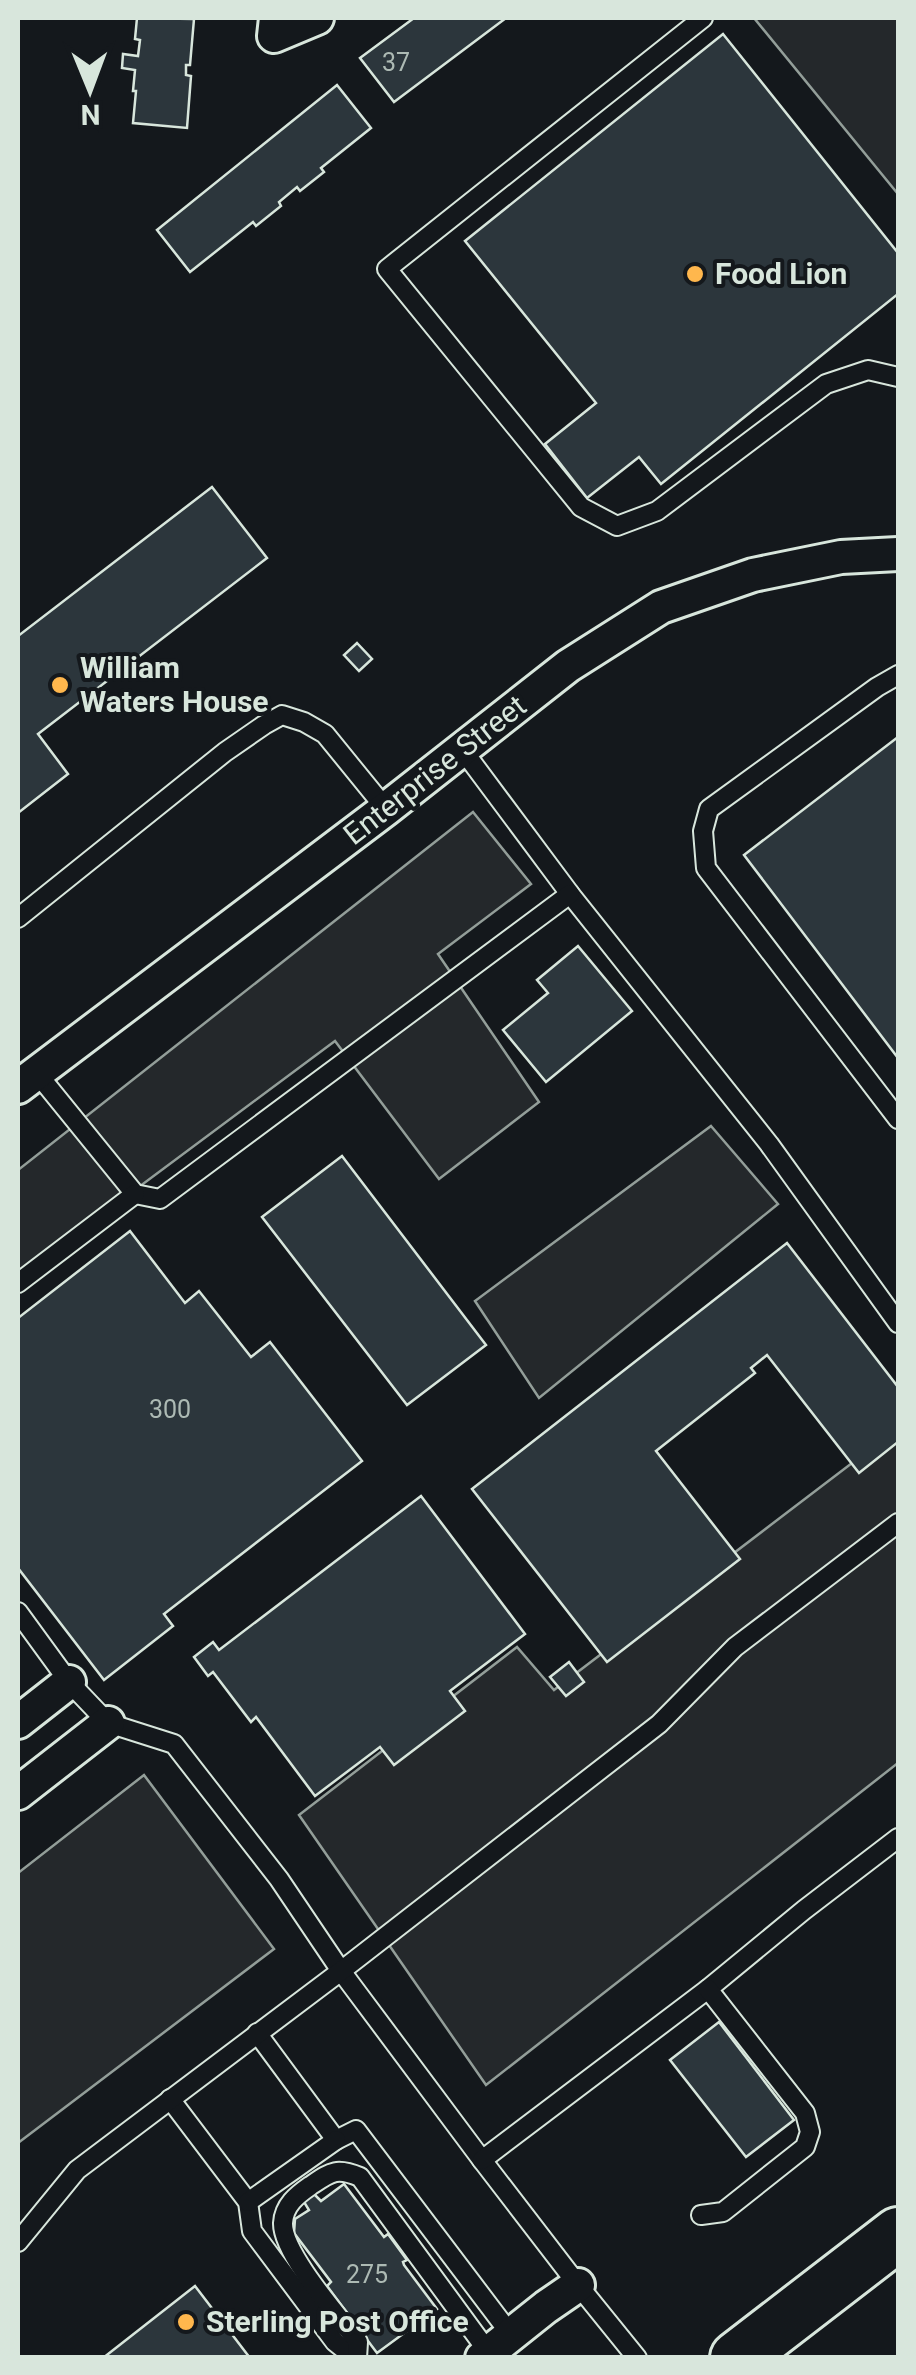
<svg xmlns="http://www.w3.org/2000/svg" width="916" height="2375" font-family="Roboto,sans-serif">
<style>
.parking{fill:#24282b;stroke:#939e99;stroke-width:2.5}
.building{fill:#2c363c;stroke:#d8e6dc;stroke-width:2.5}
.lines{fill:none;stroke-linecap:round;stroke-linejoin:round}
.service-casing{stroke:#d8e6dc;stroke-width:22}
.minor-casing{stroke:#d8e6dc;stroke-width:38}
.primary-casing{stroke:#d8e6dc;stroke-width:58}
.service{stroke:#14181c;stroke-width:18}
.minor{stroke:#14181c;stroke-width:32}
.primary{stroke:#14181c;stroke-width:52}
.poi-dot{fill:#ffb74d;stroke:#14181c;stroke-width:4}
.labels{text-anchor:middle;stroke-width:8;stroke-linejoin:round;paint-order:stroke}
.number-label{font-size:25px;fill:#adbab4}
.poi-label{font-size:30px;font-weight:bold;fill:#d8e6dc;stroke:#14181c;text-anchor:start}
.street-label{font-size:30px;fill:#d8e6dc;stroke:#14181c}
</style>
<rect width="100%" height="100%" fill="#14181c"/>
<g class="parking">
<polygon points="754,18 898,18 898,194"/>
<polygon points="473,812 531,884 438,954 539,1102 439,1179 335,1041 18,1277 18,1170"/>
<polygon points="711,1126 778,1204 539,1398 475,1301"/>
<polygon points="898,1428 898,1763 486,2085 299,1815 517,1647 554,1690"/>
<polygon points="144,1775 274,1949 18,2143 18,1873"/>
</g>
<g class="building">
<polygon points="137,18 194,19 190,65 186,65 186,75 191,76 187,128 133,123 136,91 133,91 135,70 122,68 123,54 138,56 140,40 135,39"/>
<polygon points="414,18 506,18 394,102 360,58"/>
<polygon points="723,34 898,253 898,294 661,484 639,457 587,498 545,444 596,403 465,241"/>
<polygon points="337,85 371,128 321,168 324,172 300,191 297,187 279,202 281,206 256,226 253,222 190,272 157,230"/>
<polygon points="212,487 267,558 38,734 68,774 18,813 18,636"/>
<polygon points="357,643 372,659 359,671 344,655"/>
<polygon points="898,737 898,1058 744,855"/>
<polygon points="578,946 632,1011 546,1082 503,1030 548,993 537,980"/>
<polygon points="342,1156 486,1345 407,1405 262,1217"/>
<polygon points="130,1231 185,1303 199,1291 251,1357 270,1342 362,1461 164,1614 173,1626 104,1680 18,1568 18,1318"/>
<polygon points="787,1243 898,1387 898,1442 859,1473 767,1355 751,1368 755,1373 656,1451 740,1559 607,1662 472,1489"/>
<polygon points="421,1496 525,1634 450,1691 465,1711 394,1765 380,1747 315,1796 256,1717 251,1722 213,1672 208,1676 194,1657 213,1642 219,1650"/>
<polygon points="569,1662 584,1682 566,1696 550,1677"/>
<polygon points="719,2022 794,2120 746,2157 670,2060"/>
<polygon points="344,2184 384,2237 388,2234 407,2260 403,2262 404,2265 437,2309 377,2353 327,2286 331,2282 294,2233 295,2219 309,2210 304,2202 313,2193 321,2201"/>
<polygon points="195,2286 250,2358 103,2358"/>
</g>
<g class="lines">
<defs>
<g id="service">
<polyline points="703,18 387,269 581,507 617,526 657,511 826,384 868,370 898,377"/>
<polyline points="898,675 877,687 709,809 703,831 706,868 898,1119"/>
<polyline points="462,749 570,894 769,1144 898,1323"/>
<polyline points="18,918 225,752 264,725 282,715 304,722 325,734 386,809"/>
<polyline points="36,1072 135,1194 160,1199 570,894"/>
<polyline points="18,1283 135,1194"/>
<polyline points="18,1612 69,1682 108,1723 174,1744 279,1879 341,1971 482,2160 578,2285 637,2358"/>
<polyline points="257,2033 336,2140 356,2130 512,2336"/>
<polyline points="170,2099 248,2202 252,2231 335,2342 355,2358"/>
<polyline points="482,2160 708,1989 804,1910 898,1838"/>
<polyline points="248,2202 336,2140"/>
<polyline points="701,2215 723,2212 805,2147 810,2132 805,2113 708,1989"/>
<polyline points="18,2242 77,2170 341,1971 659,1724 735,1647 898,1523"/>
<path d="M357 2358 358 2342C339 2317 282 2253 283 2223 284 2205 297 2195 310 2186 331 2172 336 2167 360 2177L489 2353"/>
</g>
<g id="minor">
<polyline points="276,18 274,36 317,18"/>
<polyline points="18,1087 386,809 568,666 661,607 753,575 841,557 898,554"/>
<polyline points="18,1722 69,1682"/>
<polyline points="18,1793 108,1723"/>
<polyline points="482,2358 546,2307 578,2285"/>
</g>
<polyline id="primary" points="737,2358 898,2234"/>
</defs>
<use href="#service" class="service-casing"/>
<use href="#minor" class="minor-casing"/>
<use href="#primary" class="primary-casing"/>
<use href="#service" class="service"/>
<use href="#minor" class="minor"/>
<use href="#primary" class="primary"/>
</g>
<g class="poi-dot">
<circle cx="695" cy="274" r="10"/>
<circle cx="60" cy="685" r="10"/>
<circle cx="186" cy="2322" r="10"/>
</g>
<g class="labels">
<g class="number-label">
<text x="396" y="71">37</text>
<text x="170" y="1418">300</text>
<text x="367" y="2283">275</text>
</g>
<g class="poi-label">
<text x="715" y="284">Food Lion</text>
<text x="80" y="678">William<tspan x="80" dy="34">Waters House</tspan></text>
<text x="206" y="2332">Sterling Post Office</text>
</g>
<g class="street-label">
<text transform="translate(435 770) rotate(-38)" y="10">Enterprise Street</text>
</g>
</g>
<rect width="916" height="2375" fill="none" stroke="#d8e6dc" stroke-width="40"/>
<g transform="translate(90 90) rotate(179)" stroke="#14181c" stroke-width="8" paint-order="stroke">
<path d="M0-8L18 38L0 25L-18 38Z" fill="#d8e6dc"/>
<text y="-15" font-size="28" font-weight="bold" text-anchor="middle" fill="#d8e6dc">N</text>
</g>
</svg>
